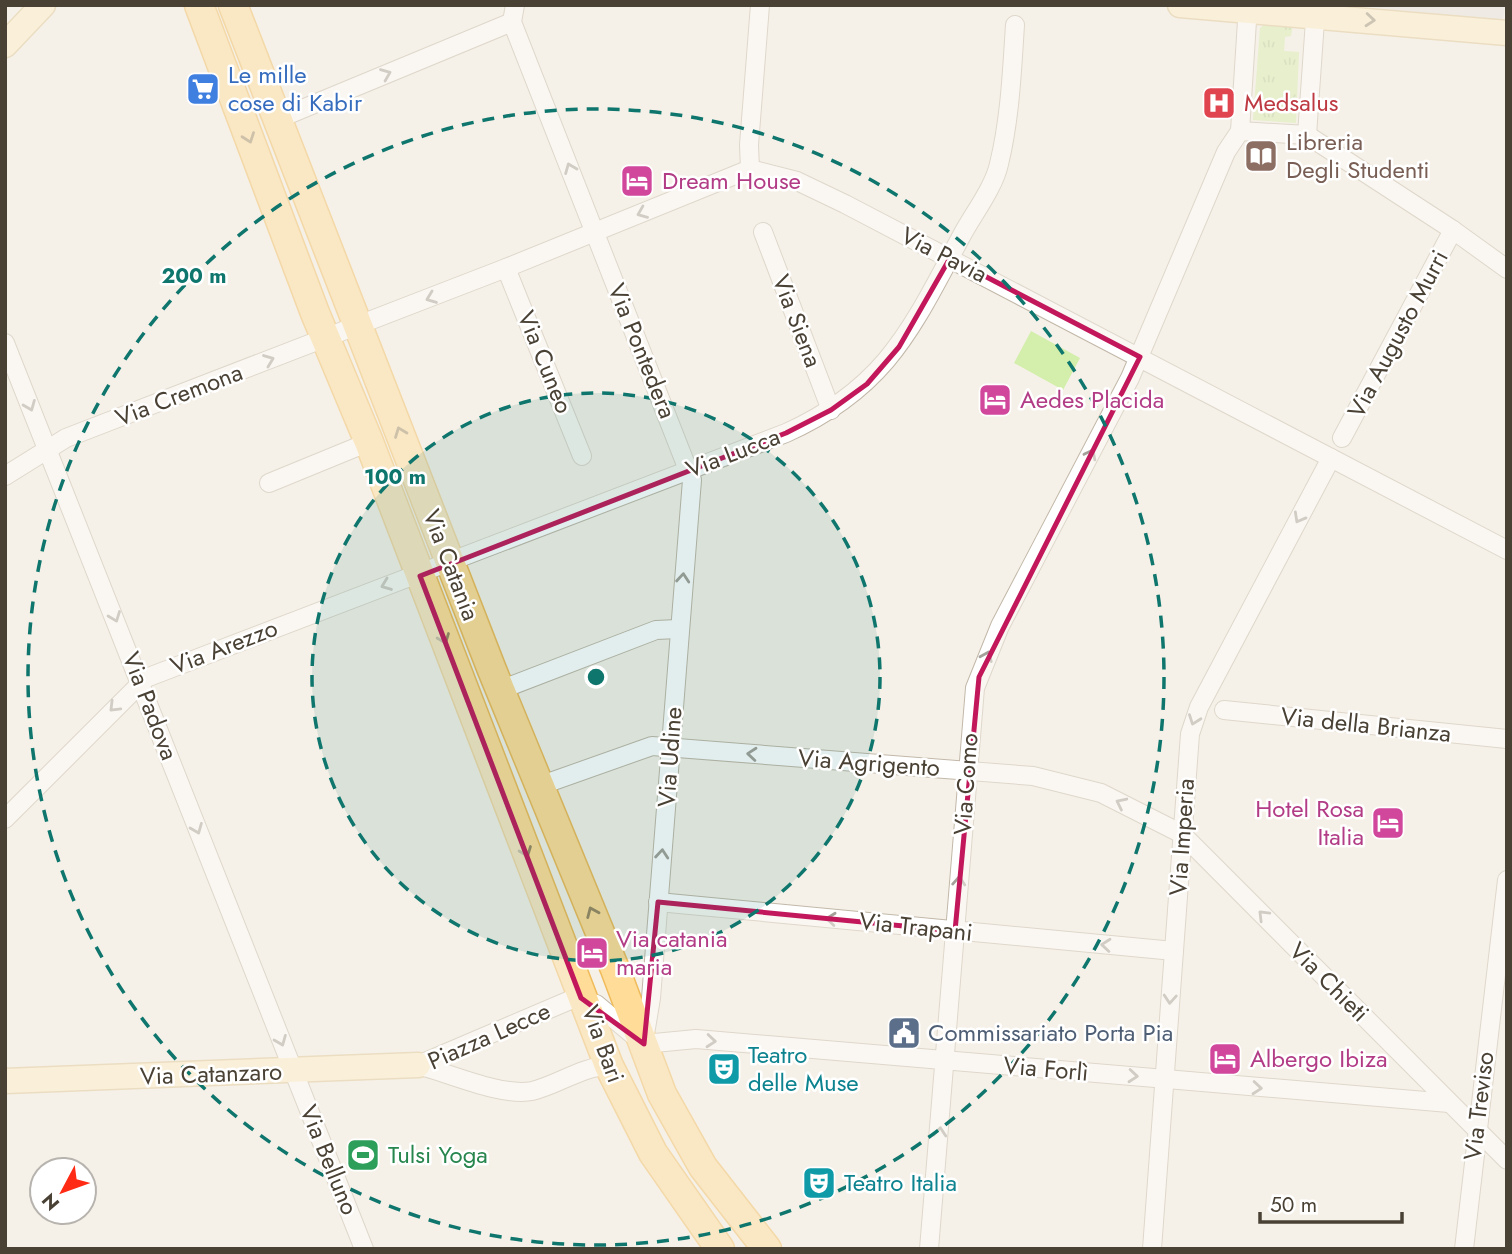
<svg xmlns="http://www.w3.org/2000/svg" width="1512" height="1254" font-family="Jost,sans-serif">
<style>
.grass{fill:#d4eeac}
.park{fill:url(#park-tufts)}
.parking{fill:#e6e3e0}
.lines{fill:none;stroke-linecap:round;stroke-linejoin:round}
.street-casing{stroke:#c2b8a9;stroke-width:20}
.secondary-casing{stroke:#ddc695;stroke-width:27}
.primary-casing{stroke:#f0bb5b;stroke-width:31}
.street{stroke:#fff;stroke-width:18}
.secondary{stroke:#ffefc8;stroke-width:24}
.primary{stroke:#ffdc97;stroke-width:28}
.oneway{stroke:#9b8f77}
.oneway2{stroke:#a4a09a}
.oneway3{stroke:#9b8761}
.marked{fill:none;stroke:#c2185b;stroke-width:5;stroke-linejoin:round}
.ring{fill:none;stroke:#0f766e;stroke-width:3.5;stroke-dasharray:12 9}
.labels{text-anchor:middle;stroke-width:5;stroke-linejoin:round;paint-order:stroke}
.shop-label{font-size:24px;fill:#366cbe;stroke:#fff;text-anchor:start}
.health-label{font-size:24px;fill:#be3a42;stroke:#fff;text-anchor:start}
.education-label{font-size:24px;fill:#785e54;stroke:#fff;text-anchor:start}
.hotel-label{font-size:24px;fill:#b23c85;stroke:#fff;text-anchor:start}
.street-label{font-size:24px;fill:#4a4135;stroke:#fff}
.service-label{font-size:24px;fill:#4e5e75;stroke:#fff;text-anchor:start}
.culture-label{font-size:24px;fill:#0d838f;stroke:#fff;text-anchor:start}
.leisure-label{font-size:24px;fill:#27864d;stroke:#fff;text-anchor:start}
.centre{fill:#0f766e;stroke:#fff;stroke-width:3.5}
.ring-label{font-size:21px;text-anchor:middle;font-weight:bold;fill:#0f766e;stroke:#fff;stroke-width:5;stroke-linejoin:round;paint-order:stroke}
</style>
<defs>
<pattern id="park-tufts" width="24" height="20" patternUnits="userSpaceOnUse" patternTransform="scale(1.75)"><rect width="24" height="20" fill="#d4eeac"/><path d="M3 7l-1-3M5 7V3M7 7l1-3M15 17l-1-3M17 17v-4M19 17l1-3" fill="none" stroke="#b8cd95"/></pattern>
</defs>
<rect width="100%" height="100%" fill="#f5f1e8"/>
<polygon class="grass" points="1031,331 1080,358 1063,390 1014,363"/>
<polygon class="park" points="1269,21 1293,24 1291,36 1285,37 1284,51 1299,52 1296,123 1253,120 1260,28"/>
<polygon class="parking" points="1351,5 1505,5 1503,21"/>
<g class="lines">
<defs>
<g id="street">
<polyline points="515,5 512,22 692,480 651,998 644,1040"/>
<polyline points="278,119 512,22"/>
<polyline points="1240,131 1307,135 1453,230 1507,269"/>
<polyline points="1240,131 1248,5"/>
<polyline points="1307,135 1316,6"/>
<polyline points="750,169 749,145 760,5"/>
<polyline points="763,232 831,410"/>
<polyline points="506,268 582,456"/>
<polyline points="5,343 364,1249"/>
<polyline points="1342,438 1453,230"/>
<polyline points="5,476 66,438 506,268 750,169 797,181 845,204 1507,550"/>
<polyline points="269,483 369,442"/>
<polyline points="500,690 656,630 678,629"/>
<polyline points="1224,710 1507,739"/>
<polyline points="539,786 652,746 1033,776 1101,793 1182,834 1507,1160"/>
<path d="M5 819 146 678 786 433C888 387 912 327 962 235 974 213 994 187 999 164 1010 119 1012 71 1015 25"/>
<polyline points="658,902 1174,951"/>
<polyline points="644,1044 696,1039 1449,1103"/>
<polyline points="418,1065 575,998 596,1004 638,1039"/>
<path d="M418 1065C449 1073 502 1097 532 1091 558 1085 582 1066 609 1066"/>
<polyline points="929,1249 975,688 1000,626 1130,378 1226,152 1240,131"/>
<polyline points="1152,1249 1190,734 1199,707 1331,458"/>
<polyline points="1464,1249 1507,880"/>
</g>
<g id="secondary">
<polyline points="1180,5 1507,33"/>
<polyline points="5,45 43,5"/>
<polyline points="5,1081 418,1065"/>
</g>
<g id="primary">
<polyline points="199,5 315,313 369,442 609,1066 653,1153 720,1249"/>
<polyline points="233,5 492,670 615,969 662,1094 703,1167 767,1249"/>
</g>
</defs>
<use href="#street" class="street-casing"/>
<use href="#secondary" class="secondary-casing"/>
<use href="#primary" class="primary-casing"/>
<use href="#street" class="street"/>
<use href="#secondary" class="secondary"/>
<use href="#primary" class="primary"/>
</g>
<defs><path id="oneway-chevron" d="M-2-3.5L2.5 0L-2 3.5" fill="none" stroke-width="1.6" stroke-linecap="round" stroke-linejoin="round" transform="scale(1.75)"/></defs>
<use class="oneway" href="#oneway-chevron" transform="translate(1370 20) rotate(5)"/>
<g class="oneway2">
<use href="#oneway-chevron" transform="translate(386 74) rotate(-22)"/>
<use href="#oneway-chevron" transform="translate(570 168) rotate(-112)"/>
<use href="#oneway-chevron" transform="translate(642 213) rotate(158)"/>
<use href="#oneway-chevron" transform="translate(431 298) rotate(159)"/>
<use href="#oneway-chevron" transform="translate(269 360) rotate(-21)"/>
<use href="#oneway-chevron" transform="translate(30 406) rotate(68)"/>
<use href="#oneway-chevron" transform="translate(1091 454) rotate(-63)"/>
<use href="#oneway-chevron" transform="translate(1299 518) rotate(119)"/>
<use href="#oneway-chevron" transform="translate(683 578) rotate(-85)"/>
<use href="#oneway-chevron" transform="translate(386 585) rotate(159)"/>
<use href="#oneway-chevron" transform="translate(115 617) rotate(69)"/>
<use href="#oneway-chevron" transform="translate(987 656) rotate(-67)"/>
<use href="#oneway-chevron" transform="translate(114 707) rotate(135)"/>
<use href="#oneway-chevron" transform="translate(1194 720) rotate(110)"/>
<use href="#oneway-chevron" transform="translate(752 754) rotate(-175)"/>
<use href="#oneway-chevron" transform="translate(1121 803) rotate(-154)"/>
<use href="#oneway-chevron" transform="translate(197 829) rotate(68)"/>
<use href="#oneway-chevron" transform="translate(662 854) rotate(-85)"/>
<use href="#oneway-chevron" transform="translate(959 881) rotate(-86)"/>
<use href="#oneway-chevron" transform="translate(1263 915) rotate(-135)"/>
<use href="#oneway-chevron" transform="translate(831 919) rotate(-174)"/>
<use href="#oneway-chevron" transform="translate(1106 945) rotate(-175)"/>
<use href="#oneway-chevron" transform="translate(1170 999) rotate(94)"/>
<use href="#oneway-chevron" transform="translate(281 1041) rotate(68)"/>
<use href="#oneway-chevron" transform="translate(711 1041) rotate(5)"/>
<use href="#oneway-chevron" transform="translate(1133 1076) rotate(5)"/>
<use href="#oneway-chevron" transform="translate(1257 1088) rotate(5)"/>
<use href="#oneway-chevron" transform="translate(940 1132) rotate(-85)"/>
</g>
<g class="oneway3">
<use href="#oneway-chevron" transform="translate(249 138) rotate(70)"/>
<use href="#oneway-chevron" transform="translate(400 432) rotate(-111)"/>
<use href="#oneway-chevron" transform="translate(444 639) rotate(69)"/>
<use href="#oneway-chevron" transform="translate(526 852) rotate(69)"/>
<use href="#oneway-chevron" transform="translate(592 912) rotate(-113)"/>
</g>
<path d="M0 0H1512V1254H0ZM950 258 1140 357 979 677 955 931 658 902 644 1044 581 998 420 576 786 433 831 410 867 384 899 347Z" fill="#f5f1e8" fill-opacity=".55" fill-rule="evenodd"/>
<path class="marked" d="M950 258 1140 357 979 677 955 931 658 902 644 1044 581 998 420 576 786 433 831 410 867 384 899 347Z"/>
<circle cx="596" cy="677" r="284" fill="#0f766e" fill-opacity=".12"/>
<g class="ring">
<circle cx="596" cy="677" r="284"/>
<circle cx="596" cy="677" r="568"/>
</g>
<defs>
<symbol id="supermarket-square" viewBox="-11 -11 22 22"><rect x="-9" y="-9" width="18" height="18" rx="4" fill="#3f7fe0" stroke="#fff"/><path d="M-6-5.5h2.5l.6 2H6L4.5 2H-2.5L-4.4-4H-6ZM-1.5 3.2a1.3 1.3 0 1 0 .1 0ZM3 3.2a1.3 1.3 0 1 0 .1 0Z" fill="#fff"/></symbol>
<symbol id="hospital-square" viewBox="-11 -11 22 22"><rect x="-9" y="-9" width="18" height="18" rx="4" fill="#e0444e" stroke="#fff"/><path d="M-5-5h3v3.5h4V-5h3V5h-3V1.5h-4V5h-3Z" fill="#fff"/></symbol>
<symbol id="library-square" viewBox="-11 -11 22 22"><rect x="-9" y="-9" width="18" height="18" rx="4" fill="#8d6e63" stroke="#fff"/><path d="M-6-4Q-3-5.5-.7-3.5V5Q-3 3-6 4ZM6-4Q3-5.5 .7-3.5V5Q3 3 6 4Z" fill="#fff"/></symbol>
<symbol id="hotel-square" viewBox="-11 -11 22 22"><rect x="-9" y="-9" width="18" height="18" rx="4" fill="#d1479c" stroke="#fff"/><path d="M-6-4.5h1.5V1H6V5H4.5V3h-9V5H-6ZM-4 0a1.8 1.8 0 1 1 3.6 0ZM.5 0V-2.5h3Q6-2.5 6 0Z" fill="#fff"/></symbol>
<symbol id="civic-square" viewBox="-11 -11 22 22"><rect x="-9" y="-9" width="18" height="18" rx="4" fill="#5c6f8a" stroke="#fff"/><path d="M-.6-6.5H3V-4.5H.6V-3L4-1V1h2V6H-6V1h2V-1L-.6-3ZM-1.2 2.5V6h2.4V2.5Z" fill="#fff"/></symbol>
<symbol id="theatre-square" viewBox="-11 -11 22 22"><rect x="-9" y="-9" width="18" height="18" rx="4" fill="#0f9aa8" stroke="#fff"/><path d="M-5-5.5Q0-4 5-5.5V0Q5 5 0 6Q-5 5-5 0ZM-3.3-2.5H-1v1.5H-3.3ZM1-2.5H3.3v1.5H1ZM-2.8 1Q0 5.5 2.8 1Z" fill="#fff"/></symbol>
<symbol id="stadium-square" viewBox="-11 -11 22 22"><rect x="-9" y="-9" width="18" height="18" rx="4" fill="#2e9e5b" stroke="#fff"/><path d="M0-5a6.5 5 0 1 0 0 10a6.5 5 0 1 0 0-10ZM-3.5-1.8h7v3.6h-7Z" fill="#fff"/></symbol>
</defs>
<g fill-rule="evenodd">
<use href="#supermarket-square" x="184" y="70" width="38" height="38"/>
<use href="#hospital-square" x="1200" y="84" width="38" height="38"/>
<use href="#library-square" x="1242" y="137" width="38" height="38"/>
<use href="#hotel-square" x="618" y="162" width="38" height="38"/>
<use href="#hotel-square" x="976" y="381" width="38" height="38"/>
<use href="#hotel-square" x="1369" y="804" width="38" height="38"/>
<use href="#hotel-square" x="573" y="934" width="38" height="38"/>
<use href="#civic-square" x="885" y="1014" width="38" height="38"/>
<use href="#hotel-square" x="1206" y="1040" width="38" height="38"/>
<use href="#theatre-square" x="705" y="1050" width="38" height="38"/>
<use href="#stadium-square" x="344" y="1136" width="38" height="38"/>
<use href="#theatre-square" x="800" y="1164" width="38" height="38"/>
</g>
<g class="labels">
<g class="shop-label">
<text x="228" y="83">Le mille<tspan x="228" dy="28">cose di Kabir</tspan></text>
</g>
<g class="health-label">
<text x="1244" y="111">Medsalus</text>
</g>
<g class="education-label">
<text x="1286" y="150">Libreria<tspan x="1286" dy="28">Degli Studenti</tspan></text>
</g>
<g class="hotel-label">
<text x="662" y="189">Dream House</text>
<text x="1020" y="408">Aedes Placida</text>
<text x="1364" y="817" text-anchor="end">Hotel Rosa<tspan x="1364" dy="28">Italia</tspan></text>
<text x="616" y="947">Via catania<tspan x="616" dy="28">maria</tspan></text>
<text x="1250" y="1067">Albergo Ibiza</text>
</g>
<g class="street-label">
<text transform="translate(944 255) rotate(27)" y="8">Via Pavia</text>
<text transform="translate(797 321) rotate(69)" y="8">Via Siena</text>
<text transform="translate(1398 334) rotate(-62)" y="8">Via Augusto Murri</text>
<text transform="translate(642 351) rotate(68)" y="8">Via Pontedera</text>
<text transform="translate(545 362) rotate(68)" y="8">Via Cuneo</text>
<text transform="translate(179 395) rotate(-21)" y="8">Via Cremona</text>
<text transform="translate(733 453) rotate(-21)" y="8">Via Lucca</text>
<text transform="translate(451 565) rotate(69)" y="8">Via Catania</text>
<text transform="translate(224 647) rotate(-21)" y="8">Via Arezzo</text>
<text transform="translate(150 706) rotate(69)" y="8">Via Padova</text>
<text transform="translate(1366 725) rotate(6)" y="8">Via della Brianza</text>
<text transform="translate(670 757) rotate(-86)" y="8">Via Udine</text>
<text transform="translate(869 763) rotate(4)" y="8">Via Agrigento</text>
<text transform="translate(966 784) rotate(-86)" y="8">Via Como</text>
<text transform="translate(1182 837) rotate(-86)" y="8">Via Imperia</text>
<text transform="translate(916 927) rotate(6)" y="8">Via Trapani</text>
<text transform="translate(1329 982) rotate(45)" y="8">Via Chieti</text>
<text transform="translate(489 1036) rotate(-24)" y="8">Piazza Lecce</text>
<text transform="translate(603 1044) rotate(70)" y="8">Via Bari</text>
<text transform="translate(1046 1069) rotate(5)" y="8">Via Forlì</text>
<text transform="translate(211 1074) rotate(-2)" y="8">Via Catanzaro</text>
<text transform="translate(1479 1106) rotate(-83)" y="8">Via Treviso</text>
<text transform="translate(329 1160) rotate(68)" y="8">Via Belluno</text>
</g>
<g class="service-label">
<text x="928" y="1041">Commissariato Porta Pia</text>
</g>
<g class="culture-label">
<text x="748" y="1063">Teatro<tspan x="748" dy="28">delle Muse</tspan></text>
<text x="844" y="1191">Teatro Italia</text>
</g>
<g class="leisure-label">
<text x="388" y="1163">Tulsi Yoga</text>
</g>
</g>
<circle cx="596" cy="677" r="10" class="centre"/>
<g class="ring-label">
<text x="194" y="283">200 m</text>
<text x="395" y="484">100 m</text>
</g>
<rect width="1512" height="1254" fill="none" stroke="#4a4135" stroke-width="14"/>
<g transform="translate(63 1191) rotate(229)"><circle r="33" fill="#ffffff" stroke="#b7b3ae" stroke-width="2"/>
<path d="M0-5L12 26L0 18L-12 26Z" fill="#ff2b15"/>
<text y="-10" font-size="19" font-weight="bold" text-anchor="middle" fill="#4a4135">N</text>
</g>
<path d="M1260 1212v10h142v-10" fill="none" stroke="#4a4135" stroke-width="3.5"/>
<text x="1270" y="1212" font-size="21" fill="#4a4135" stroke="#ffffff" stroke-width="5" paint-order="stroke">50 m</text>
</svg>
